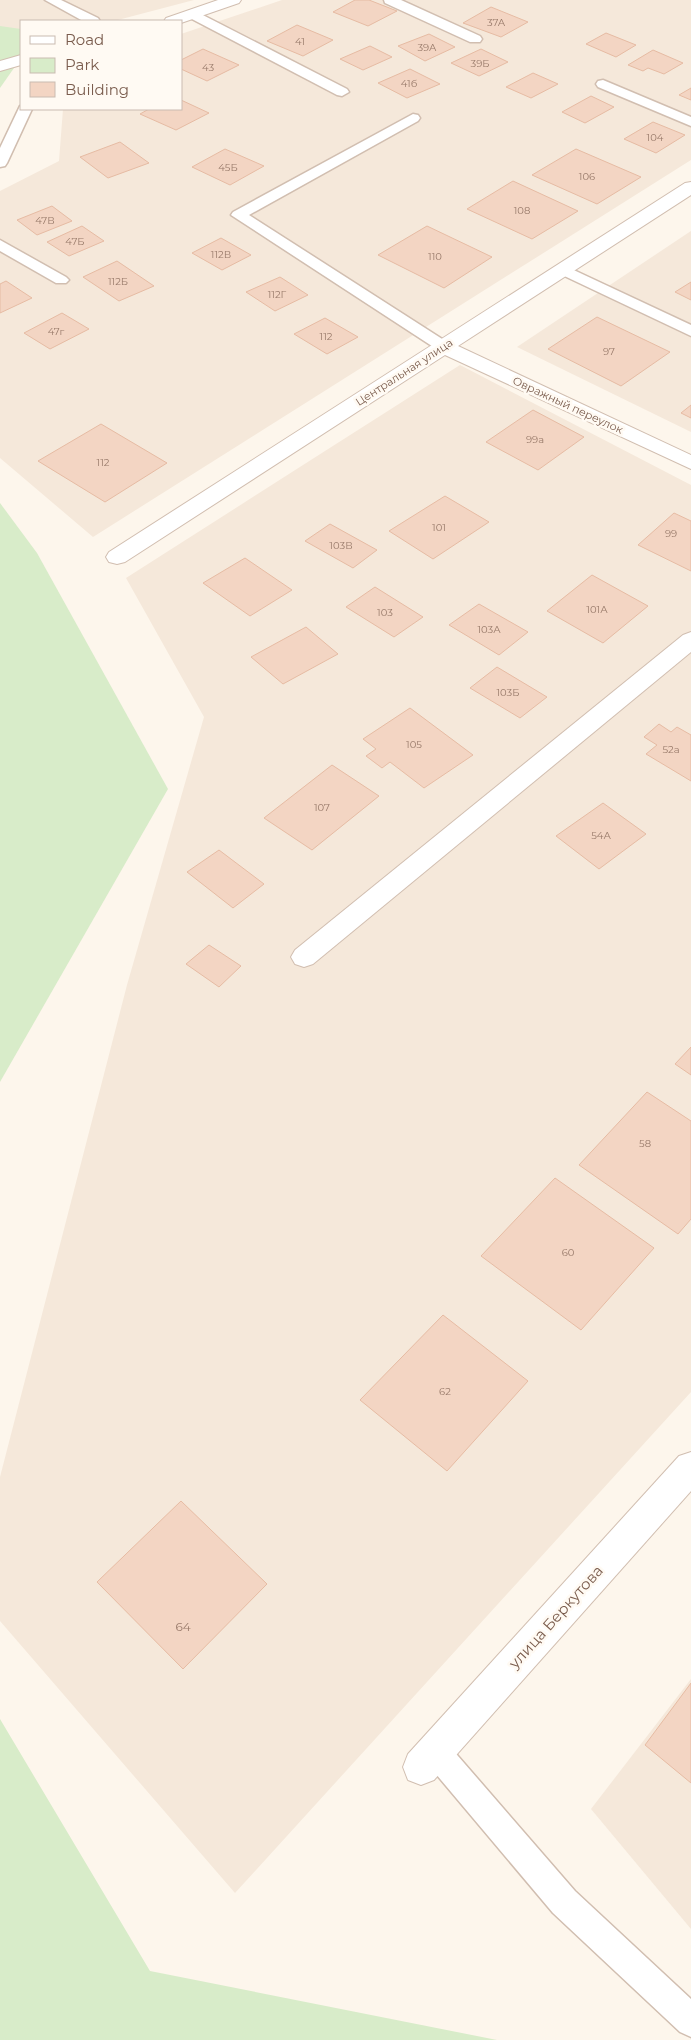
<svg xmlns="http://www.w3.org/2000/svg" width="691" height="2040" font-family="Montserrat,sans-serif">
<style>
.residential{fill:#f5e8da}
.green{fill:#d8ecc9}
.building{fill:#f3d5c3;stroke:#e6bba3}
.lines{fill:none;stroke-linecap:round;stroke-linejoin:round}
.lane-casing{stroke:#d1beb0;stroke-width:3}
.street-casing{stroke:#d1beb0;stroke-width:2}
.lane{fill:#fff;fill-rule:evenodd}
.street{fill:#fff;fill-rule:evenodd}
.labels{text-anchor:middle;stroke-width:5;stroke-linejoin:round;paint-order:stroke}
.number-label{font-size:10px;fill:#987a6a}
.far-street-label{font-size:11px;fill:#7a5c4d;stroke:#fffaf3}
.near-number-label{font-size:12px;fill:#987a6a}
.near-street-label{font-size:15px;fill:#7a5c4d;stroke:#fffaf3}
</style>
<rect width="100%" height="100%" fill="#fdf6ec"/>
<g class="residential">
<polygon points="0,0 194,0 114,21 21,21 21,46 0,51"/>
<polygon points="282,0 691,0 691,160 93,537 0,458 0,191 59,161 63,109 181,109 181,34"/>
<polygon points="691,231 691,432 517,347"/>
<polygon points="460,365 691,485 691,1392 235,1893 0,1621 0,1477 127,985 204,717 126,578"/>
<polygon points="691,1679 691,1929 591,1809"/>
</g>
<g class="green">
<polygon points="0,26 21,29 21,58 0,88"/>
<polygon points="0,503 37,553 168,789 0,1082"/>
<polygon points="0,1719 150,1971 497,2040 0,2040"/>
</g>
<g class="building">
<polygon points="355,0 369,0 397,11 368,26 333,12"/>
<polygon points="491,7 528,22 501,37 463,23"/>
<polygon points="297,25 333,40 303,56 267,41"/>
<polygon points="606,33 636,45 616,57 586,44"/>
<polygon points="429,34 455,47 425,61 398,46"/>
<polygon points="370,46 392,57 363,70 340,59"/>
<polygon points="203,49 239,65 207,81 181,69 181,60"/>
<polygon points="481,49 508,62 479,76 451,63"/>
<polygon points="653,50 683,63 664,74 648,68 643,71 628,65"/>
<polygon points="410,69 440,84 407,98 378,83"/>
<polygon points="533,73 558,84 531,98 506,87"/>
<polygon points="691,88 691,100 679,95"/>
<polygon points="591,96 614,107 585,123 562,112"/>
<polygon points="181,100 209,113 176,130 140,114 149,109 181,109"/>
<polygon points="653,122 685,135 656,153 624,139"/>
<polygon points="120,142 149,163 108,178 80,157"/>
<polygon points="225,149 264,166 230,185 192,167"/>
<polygon points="576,149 641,177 597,204 532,175"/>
<polygon points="513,181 578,211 532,239 467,209"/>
<polygon points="52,206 72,221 37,235 17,220"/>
<polygon points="82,226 104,241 69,256 47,242"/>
<polygon points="427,226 492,257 444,288 378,255"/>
<polygon points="221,238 251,255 222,270 192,253"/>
<polygon points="117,261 154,286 119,301 83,277"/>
<polygon points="280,277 308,295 275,311 246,292"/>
<polygon points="6,281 32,298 0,313 0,284"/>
<polygon points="691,282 691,300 675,292"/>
<polygon points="62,313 89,329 50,349 24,333"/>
<polygon points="597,317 670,352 621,386 548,349"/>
<polygon points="325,318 358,337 327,354 294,334"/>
<polygon points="691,405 691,418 681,413"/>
<polygon points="533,410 584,437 538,470 486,442"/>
<polygon points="101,424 167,463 105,502 38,461"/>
<polygon points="445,496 489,522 433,559 389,531"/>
<polygon points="674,513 691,521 691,571 638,545"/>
<polygon points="330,524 377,550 353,568 305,541"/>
<polygon points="245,558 292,590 250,616 203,583"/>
<polygon points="592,575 648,606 603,643 547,611"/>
<polygon points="375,587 423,617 394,637 346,607"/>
<polygon points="479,604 528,632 499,655 449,625"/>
<polygon points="306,627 338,654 283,684 251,657"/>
<polygon points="497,667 547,697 520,718 470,688"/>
<polygon points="410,708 473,755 424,788 390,762 382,768 366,756 376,749 363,739"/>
<polygon points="659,724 671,732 677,727 691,735 691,781 646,754 657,745 644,737"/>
<polygon points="332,765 379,796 312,850 264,818"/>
<polygon points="603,803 646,834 599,869 556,836"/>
<polygon points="219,850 264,884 233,908 187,872"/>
<polygon points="209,945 241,966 219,987 186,964"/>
<polygon points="691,1047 691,1075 675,1064"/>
<polygon points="647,1092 691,1121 691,1219 678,1234 579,1165"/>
<polygon points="555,1178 654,1248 581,1330 481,1256"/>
<polygon points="443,1315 528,1381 447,1471 360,1400"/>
<polygon points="181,1501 267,1584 183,1669 97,1582"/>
<polygon points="691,1683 691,1783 645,1745"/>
</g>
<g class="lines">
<defs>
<g id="lane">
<polygon points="45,0 61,0 98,18 100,21 83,21"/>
<polygon points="384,0 401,0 480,36 482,39 480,42 470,42 385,3"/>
<polygon points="193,10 347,89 349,92 342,96 337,95 188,17 186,14"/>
<polygon points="603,80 691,117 691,126 598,87 596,84 598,81"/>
<polygon points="20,106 21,109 32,109 7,163 5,166 0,167 0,148"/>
<polygon points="413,114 418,115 420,118 418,121 249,215 450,344 452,347 450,350 438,350 231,215 233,212"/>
<polygon points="0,240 66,277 69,280 66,283 56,283 0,251"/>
<polygon points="563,265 691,325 691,336 558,273 555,270 558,267"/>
<polygon points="435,1736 445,1741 575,1891 691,1999 691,2037 680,2032 553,1913 425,1761 420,1751 425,1741"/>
</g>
<g id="street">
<polygon points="218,0 241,0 239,3 181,23 181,21 164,21 166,18"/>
<polygon points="21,55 21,65 0,71 0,61"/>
<polygon points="691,182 691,195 458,346 691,455 691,469 445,355 125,562 117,564 109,562 106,557 109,552 685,183"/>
<polygon points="691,632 691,652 313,964 304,967 295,964 291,957 295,950 683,635"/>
<polygon points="691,1452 691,1491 434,1780 421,1785 408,1780 403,1767 408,1754 679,1456"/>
</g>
</defs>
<use href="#lane" class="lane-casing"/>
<use href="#street" class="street-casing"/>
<use href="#lane" class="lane"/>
<use href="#street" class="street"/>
</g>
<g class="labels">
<g class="number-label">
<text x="496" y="26">37А</text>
<text x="300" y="45">41</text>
<text x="427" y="51">39А</text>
<text x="480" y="67">39Б</text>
<text x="208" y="71">43</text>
<text x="409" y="87">41б</text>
<text x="655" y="141">104</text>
<text x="228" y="171">45Б</text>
<text x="587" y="180">106</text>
<text x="522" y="214">108</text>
<text x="45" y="224">47В</text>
<text x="75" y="245">47Б</text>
<text x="221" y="258">112В</text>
<text x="435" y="260">110</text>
<text x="118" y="285">112Б</text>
<text x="277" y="298">112Г</text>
<text x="56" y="335">47г</text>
<text x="326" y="340">112</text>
<text x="609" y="355">97</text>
<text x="535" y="443">99а</text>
<text x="103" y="466">112</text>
<text x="439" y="531">101</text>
<text x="671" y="537">99</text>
<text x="341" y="549">103В</text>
<text x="597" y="613">101А</text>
<text x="385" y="616">103</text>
<text x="489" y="633">103А</text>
<text x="508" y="696">103Б</text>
<text x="414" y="748">105</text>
<text x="671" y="753">52а</text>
<text x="322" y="811">107</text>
<text x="601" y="839">54А</text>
<text x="645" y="1147">58</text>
<text x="568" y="1256">60</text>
<text x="445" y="1395">62</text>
</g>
<g class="far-street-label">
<text transform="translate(404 372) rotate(-33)" y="4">Центральная улица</text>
<text transform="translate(568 405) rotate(25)" y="4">Овражный переулок</text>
</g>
<g class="near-number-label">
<text x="183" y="1631">64</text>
</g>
<g class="near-street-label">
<text transform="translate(556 1617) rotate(-48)" y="5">улица Беркутова</text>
</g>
</g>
<rect x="20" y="20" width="162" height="90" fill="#fffaf3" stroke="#cabbb1"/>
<rect x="30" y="36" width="25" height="8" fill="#ffffff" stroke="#cabbb1"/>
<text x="65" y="45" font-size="15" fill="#7a5c4d">Road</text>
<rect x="30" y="58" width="25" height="15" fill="#d8ecc9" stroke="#cabbb1"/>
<text x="65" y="70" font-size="15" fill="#7a5c4d">Park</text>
<rect x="30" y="82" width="25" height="15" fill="#f3d5c3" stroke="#cabbb1"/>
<text x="65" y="95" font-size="15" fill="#7a5c4d">Building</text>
</svg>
